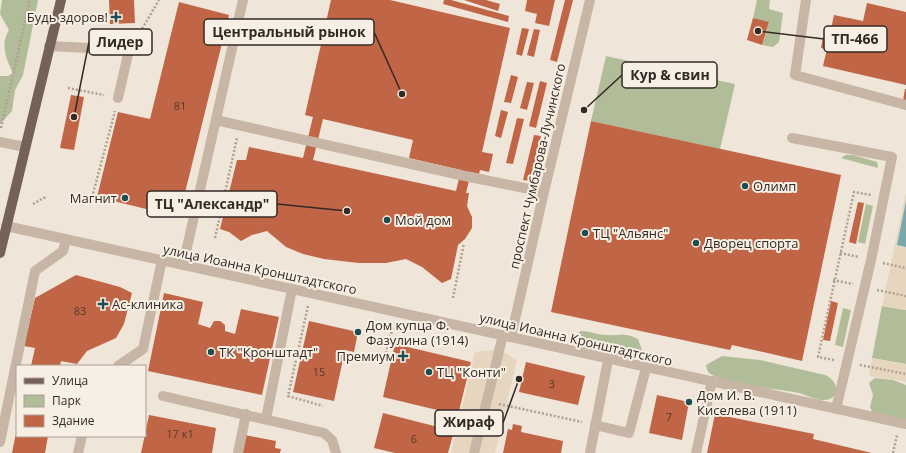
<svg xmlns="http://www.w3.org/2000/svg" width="906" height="453" font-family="'Open Sans',sans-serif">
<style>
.green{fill:#b1bd99}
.plaza{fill:#e7d6bf}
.water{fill:#78a8ab}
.building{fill:#c06545;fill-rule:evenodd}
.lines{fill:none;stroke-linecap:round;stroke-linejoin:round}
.path{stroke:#b29f8f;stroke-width:2.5;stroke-dasharray:2 2;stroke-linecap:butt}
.service{stroke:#c7b5a5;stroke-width:10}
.pedestrian{stroke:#c7b5a5;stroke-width:10}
.minor{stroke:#c7b5a5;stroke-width:10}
.primary{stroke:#746157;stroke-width:10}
.poi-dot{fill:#1e4d52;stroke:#f8efe4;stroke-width:1.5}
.labels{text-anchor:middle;stroke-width:4;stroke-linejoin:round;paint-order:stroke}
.number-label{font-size:11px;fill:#56392e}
.poi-label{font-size:13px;fill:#332a26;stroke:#f8efe4;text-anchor:start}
.street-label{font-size:13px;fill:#332a26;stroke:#f8efe4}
.leader{fill:none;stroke:#332a26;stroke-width:1.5}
.callout-dot{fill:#332a26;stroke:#f8efe4;stroke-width:1.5}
.callout{fill:#f8efe4;stroke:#332a26;stroke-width:1.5}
.callout-label{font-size:14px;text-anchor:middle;font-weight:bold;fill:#332a26}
</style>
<rect width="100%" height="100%" fill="#efe5d8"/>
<g class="green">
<path d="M2 0H38L23 75 15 90 12 111 0 124V76H8L13 73C6 58 0 44 9 30L0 14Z"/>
<polygon points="757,0 770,0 769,9 783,13 779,42 773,47 762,45 769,23 753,18"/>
<polygon points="606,56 735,84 720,149 591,121"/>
<polygon points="846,155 853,155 877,162 878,168 841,158"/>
<polygon points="866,204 873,206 865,244 858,242"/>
<polygon points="882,306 906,310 906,364 872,358"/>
<polygon points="843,308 851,310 843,347 835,345"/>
<path d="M581 331C590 331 598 335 607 335 621 336 624 332 638 339L643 353C630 367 608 353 593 350 589 349 585 350 581 348 577 345 575 343 574 338L576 334Z"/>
<path d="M722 356 760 360 825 375C837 379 843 398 825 400 816 401 807 395 799 393 776 388 730 386 712 375 707 372 707 369 706 365Z"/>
<polygon points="875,378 893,380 906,385 906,425 872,412 870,407 873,395 869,383"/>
</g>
<g class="plaza">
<polygon points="906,192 906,201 897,245 906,247 906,310 882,306"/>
<polygon points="499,349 517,360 495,453 451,453 475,352"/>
<polygon points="872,358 906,364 906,382 869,376"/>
</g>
<polygon class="water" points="906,201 906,247 897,245"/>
<g class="building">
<polygon points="109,0 134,0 135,23 110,24"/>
<path d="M331 0H390L510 28 482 152 493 154 489 172 480 170 479 174 471 172 466 193H469L467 206 472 217V228L465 239 458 245 451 279 442 283 422 267 406 259 386 263H359L324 259 303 254 286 247 267 231 252 235 241 241 229 232 220 229 237 160H246L249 147 303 158 313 117 305 115ZM323 119 413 140 409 158 461 170 456 191 313 160Z"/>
<polygon points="444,0 451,0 509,16 508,22 443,4"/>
<polygon points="464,0 486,0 500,4 498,11"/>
<polygon points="527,0 555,0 549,26 535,23 537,14 525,11"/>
<polygon points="565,0 573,0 557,62 550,60"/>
<polygon points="179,2 229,15 179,217 97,197 118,112 150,119"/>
<polygon points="867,3 906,12 906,85 823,66 827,49 821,48 823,37 829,38 834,15 863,21"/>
<polygon points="753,18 769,22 762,45 747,40"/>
<polygon points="522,28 529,29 522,56 516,54"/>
<polygon points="534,29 540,30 534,57 527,55"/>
<polygon points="511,75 518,77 511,103 504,102"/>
<polygon points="540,81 547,83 536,128 529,126"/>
<polygon points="527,82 534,83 527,110 520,108"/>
<polygon points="905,89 906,89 906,101 903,100"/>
<polygon points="71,95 84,97 74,150 60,148"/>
<polygon points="501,110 508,112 501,138 495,136"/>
<polygon points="517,118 524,119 513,164 506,163"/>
<polygon points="591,121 841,175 802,361 732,345 730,350 551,312"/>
<polygon points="534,135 541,136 530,181 523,180"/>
<polygon points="858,202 864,203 856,244 849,242"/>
<polygon points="76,275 120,287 132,293 124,324 116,338 87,351 77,364 61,361 60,366 31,366 35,348 24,346 35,298"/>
<polygon points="164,293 203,302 198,324 210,328 214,321 220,321 225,325 225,331 235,334 241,309 279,317 262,395 148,371"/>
<polygon points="831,301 838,303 830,341 823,340"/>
<polygon points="309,321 358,332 354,352 345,350 334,401 293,392"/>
<polygon points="395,344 471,362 458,415 383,397"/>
<polygon points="526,362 585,376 578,405 519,392"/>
<polygon points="657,395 689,402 682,440 649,433"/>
<polygon points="383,413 454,431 448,453 395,453 374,448"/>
<polygon points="715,414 814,434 813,439 872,453 707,453"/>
<polygon points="149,415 216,428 212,453 141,453"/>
<polygon points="513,424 522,426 521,432 563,441 561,453 503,453 508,429 512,430"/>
<polygon points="16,433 17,436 48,436 45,453 12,453"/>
<polygon points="245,435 276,441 275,448 281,449 280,453 241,453"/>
</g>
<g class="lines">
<g class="path">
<polyline points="136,39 159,0"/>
<polyline points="68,88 104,95"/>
<polyline points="1,128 30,0"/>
<polyline points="33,204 47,196"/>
<polyline points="90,205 115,111"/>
<polyline points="215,238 237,138"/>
<polyline points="840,253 859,257"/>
<polyline points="883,263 906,268"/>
<polyline points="833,280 853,284"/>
<polyline points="877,290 906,296"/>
<polyline points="453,298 464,243"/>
<polyline points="308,306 288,396 323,406"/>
<polyline points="385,357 393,326"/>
<polyline points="834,360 818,357 854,192 871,195"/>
<polyline points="860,365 906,374"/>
<polyline points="499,404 582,422"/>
<polyline points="893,453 897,435"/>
</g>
<g class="service">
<polyline points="806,0 795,75 906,105"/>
<polyline points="49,46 129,50 118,98"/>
<polyline points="216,120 460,175 544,192"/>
<polyline points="792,138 892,157 871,260 836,409"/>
<polyline points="0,142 25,147"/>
<polyline points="183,265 243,0"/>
<polyline points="118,366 143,349 162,260"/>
<polyline points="163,396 324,433 332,440 336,453"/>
<polyline points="266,419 292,289"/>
<polyline points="595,425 629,433 646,368"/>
<polyline points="0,442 35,271 63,251 66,239"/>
<polyline points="78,453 82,436"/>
<polyline points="238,453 246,414"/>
<polyline points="590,453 608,360"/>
<polyline points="696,453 712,381"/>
</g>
<polyline class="pedestrian" points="474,453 503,335"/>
<g class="minor">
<polyline points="6,226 906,424"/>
<polyline points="511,337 544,192 590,0"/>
</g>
<polyline class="primary" points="0,253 61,0"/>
</g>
<g class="poi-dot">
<path d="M114 11h4v4h4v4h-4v4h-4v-4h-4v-4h4z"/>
<circle cx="745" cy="186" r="4"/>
<circle cx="125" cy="198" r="4"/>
<circle cx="387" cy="220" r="4"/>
<circle cx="585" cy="233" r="4"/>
<circle cx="696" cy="243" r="4"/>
<path d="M101 298h4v4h4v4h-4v4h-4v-4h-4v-4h4z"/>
<circle cx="358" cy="332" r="4"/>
<circle cx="211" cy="352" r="4"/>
<path d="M401 350h4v4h4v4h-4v4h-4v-4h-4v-4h4z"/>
<circle cx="429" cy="372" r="4"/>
<circle cx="689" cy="402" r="4"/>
</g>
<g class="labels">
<g class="number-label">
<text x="180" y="110">81</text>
<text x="80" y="315">83</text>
<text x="319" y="376">15</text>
<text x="552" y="388">3</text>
<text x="669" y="421">7</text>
<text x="180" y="438">17 к1</text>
<text x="414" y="443">6</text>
</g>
<g class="poi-label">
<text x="108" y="22" text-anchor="end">Будь здоров!</text>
<text x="753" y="191">Олимп</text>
<text x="117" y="203" text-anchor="end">Магнит</text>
<text x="395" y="225">Мой дом</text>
<text x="593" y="238">ТЦ "Альянс"</text>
<text x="704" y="248">Дворец спорта</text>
<text x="112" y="309">Ас-клиника</text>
<text x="366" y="330">Дом купца Ф.<tspan x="366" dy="15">Фазулина (1914)</tspan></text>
<text x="219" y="357">ТК "Кронштадт"</text>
<text x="395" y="361" text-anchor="end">Премиум</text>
<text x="437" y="377">ТЦ "Конти"</text>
<text x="697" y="400">Дом И. В.<tspan x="697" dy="15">Киселева (1911)</tspan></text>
</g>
<g class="street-label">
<text transform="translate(537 166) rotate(-77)" y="5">проспект Чумбарова-Лучинского</text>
<text transform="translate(260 269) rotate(12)" y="5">улица Иоанна Кронштадтского</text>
<text transform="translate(576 339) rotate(13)" y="5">улица Иоанна Кронштадтского</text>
</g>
</g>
<path class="leader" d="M402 94L374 32M758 31L824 39M74 117L89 42M584 110L622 75M347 211L277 204M519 379L503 423"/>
<g class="callout-dot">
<circle cx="402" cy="94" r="4"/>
<circle cx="758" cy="31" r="4"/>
<circle cx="74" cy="117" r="4"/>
<circle cx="584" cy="110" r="4"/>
<circle cx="347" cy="211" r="4"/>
<circle cx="519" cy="379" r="4"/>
</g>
<g class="callout">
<rect x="204" y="19" width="170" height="26" rx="4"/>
<rect x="824" y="26" width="63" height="26" rx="4"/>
<rect x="89" y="29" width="63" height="26" rx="4"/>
<rect x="622" y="62" width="95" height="26" rx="4"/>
<rect x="147" y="191" width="130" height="26" rx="4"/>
<rect x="435" y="410" width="68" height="26" rx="4"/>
</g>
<g class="callout-label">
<text x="289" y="37">Центральный рынок</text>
<text x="855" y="44">ТП-466</text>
<text x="120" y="47">Лидер</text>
<text x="670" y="80">Кур &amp; свин</text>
<text x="212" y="209">ТЦ "Александр"</text>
<text x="469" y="427">Жираф</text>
</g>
<rect x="16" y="365" width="130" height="72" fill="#f8efe4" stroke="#a9a098"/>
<rect x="24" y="378" width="20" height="6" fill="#746157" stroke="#a9a098"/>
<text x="52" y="385" font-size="12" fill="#332a26">Улица</text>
<rect x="24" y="395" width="20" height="12" fill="#b1bd99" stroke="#a9a098"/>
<text x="52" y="405" font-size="12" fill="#332a26">Парк</text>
<rect x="24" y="415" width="20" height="12" fill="#c06545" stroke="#a9a098"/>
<text x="52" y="425" font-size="12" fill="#332a26">Здание</text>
</svg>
